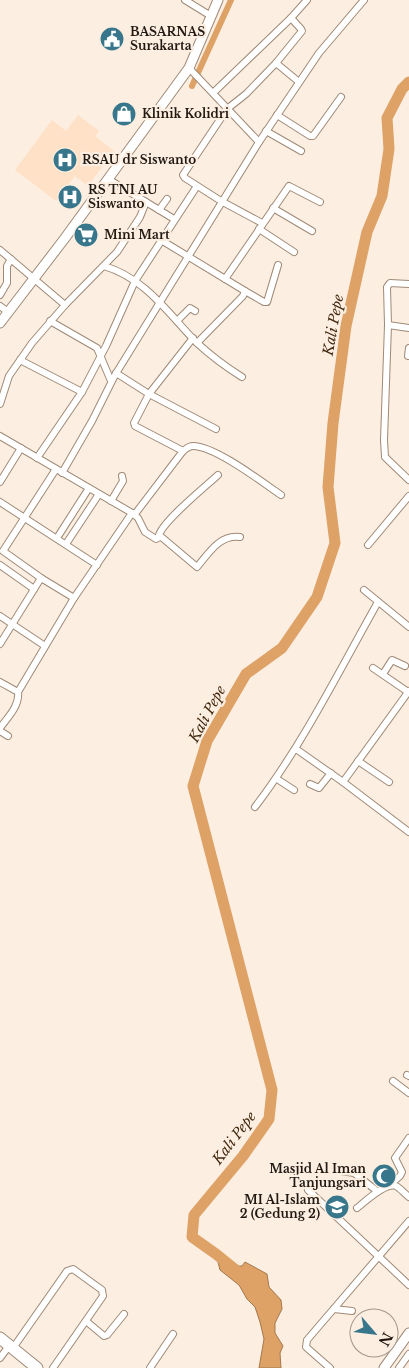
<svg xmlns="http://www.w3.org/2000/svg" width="409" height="1368" font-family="'Libre Baskerville',serif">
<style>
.built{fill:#fee1c6}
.water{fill:#dea166;stroke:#a5784d}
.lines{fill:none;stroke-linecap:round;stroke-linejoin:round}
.canal{stroke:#dea166;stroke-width:6}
.river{stroke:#dea166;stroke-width:11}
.minor-casing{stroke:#9f8a77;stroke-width:8}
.secondary-casing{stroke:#9f8a77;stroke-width:11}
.trunk-casing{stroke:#9f8a77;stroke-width:13}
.minor{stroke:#fff;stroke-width:6}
.secondary{stroke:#fff;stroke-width:9}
.trunk{stroke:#fff;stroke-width:11}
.labels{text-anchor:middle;stroke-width:4.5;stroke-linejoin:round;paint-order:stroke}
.poi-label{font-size:12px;font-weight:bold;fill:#211912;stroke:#fceee1;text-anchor:start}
.water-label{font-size:14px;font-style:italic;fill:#42290f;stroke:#fceee1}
</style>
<rect width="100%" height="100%" fill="#fceee1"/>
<polygon class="built" points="78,115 99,131 95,136 114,151 88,186 75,176 56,201 15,170 52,120 66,131"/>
<polygon class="water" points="218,1262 231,1266 242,1266 245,1262 267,1274 269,1287 281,1300 282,1309 275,1323 275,1333 283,1346 280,1353 281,1368 259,1368 264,1339 260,1322 255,1307 247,1299 239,1285 220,1270"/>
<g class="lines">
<polyline class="canal" points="192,86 231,0"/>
<polyline class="river" points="242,1275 216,1254 192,1237 194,1215 243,1156 269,1119 272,1090 193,786 207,741 246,674 282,648 317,597 335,543 328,487 333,423 346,326 367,232 382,196 389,149 387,118 402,89 409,82"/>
<defs>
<g id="minor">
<polyline points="185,0 211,16"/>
<polyline points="276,63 302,31 301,29 291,18"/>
<polyline points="189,68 259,142"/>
<polyline points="213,93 291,18 307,0"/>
<polyline points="277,115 310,136 313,136 341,97"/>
<polyline points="266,131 301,151"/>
<polyline points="146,202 174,219"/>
<polyline points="273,208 312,231"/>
<polyline points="159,210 167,199"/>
<polyline points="262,223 221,201 185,178 183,175 227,109 246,94 276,63 299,82"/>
<polyline points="259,229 294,252"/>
<polyline points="161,240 245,291 243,296 197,343"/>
<polyline points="0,250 65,305"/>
<path d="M104 266C145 278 168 313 196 342 210 355 226 367 242 377"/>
<polyline points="225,279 289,186 320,202"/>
<polyline points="409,284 390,283 387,287 388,325 384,440 385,457 409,480"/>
<polyline points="245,291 264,302 267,302 278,265"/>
<polyline points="0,295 7,283 7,266 11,259"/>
<polyline points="0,306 8,312"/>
<polyline points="50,321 97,348 111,381"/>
<polyline points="177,321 190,308 195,311"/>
<polyline points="388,325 409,328"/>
<polyline points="408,356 409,348"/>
<polyline points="20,360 82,392"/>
<polyline points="116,373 149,394 216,429"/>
<polyline points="0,404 9,376 32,343 65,305 117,252 140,217 146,202 108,179"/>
<polyline points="0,436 132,513 138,518 145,532 156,539 160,537"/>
<polyline points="183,451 135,426 134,423 149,394 193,338"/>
<polyline points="37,458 82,392 106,346 135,281 197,186"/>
<polyline points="62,473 92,421 115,375 259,142 319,53 364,0"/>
<path d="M218 475C205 487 164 520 159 535L197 567C209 553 220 534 240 537"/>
<polyline points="0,482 21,448"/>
<polyline points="111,501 123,481 122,476"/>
<polyline points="0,502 97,565"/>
<path d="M135 514 183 451C187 448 189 446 193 446 215 446 262 482 281 495"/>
<polyline points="57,538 89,488"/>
<polyline points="66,544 99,494"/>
<polyline points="368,545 409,496"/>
<polyline points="0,565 34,589"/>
<polyline points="41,578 74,598"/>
<polyline points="364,590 409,627"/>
<polyline points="0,616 45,646"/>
<polyline points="0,644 41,578 3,551 56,469"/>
<polyline points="373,668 408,692"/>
<polyline points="383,674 392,660 405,666"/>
<path d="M0 682 18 692C20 706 7 718 0 728"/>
<polyline points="18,692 74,598 132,513"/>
<polyline points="0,731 8,736"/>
<polyline points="296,749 343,782 409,691"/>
<polyline points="358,761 389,782"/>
<polyline points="277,779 294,790"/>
<polyline points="343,782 409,832"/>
<polyline points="310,784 319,788 331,773"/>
<path d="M255 807C303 744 339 671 378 602"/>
<polyline points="407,1075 409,1076"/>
<polyline points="393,1081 409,1093"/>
<polyline points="341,1171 354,1173 377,1191"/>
<polyline points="392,1185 393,1182 400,1176 402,1172 395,1158 409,1138"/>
<polyline points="308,1190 409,1285"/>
<path d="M357 1208C365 1202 385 1182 396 1186 400 1188 405 1194 409 1197"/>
<polyline points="334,1309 352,1311"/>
<polyline points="86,1321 104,1336 107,1335 124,1314"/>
<polyline points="13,1348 67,1271 73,1269 102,1290 103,1296 53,1368"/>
<polyline points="0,1358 9,1346"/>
<polyline points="150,1368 173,1334"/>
<polyline points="330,1368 306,1347 307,1340 409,1221"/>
<polyline points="399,1368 409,1354"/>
</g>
<g id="secondary">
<polyline points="0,323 65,238 189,68 218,0"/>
<polyline points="384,1368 409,1333"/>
</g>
<polyline id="trunk" points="0,1338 37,1368"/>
</defs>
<use href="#minor" class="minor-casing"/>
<use href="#secondary" class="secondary-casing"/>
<use href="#trunk" class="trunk-casing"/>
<use href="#minor" class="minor"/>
<use href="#secondary" class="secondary"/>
<use href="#trunk" class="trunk"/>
</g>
<defs>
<symbol id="civic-disc" viewBox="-11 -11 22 22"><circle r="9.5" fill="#38768b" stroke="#fceee1"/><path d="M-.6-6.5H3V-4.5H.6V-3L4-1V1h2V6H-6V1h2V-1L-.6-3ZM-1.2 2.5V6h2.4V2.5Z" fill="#fff"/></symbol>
<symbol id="shop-disc" viewBox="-11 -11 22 22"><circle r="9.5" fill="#38768b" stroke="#fceee1"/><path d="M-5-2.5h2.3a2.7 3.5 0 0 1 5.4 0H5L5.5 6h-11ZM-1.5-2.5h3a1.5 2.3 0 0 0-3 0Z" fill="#fff"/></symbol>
<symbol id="hospital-disc" viewBox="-11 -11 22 22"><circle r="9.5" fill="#38768b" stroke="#fceee1"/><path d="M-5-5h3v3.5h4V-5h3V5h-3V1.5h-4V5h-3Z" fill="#fff"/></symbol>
<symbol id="supermarket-disc" viewBox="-11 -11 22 22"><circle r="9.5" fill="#38768b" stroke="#fceee1"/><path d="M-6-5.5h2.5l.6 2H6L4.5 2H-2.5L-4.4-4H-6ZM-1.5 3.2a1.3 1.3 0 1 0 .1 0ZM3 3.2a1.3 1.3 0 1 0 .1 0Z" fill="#fff"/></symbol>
<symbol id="mosque-disc" viewBox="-11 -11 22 22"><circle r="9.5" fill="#38768b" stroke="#fceee1"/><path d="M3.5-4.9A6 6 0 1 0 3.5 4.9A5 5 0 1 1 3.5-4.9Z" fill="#fff"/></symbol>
<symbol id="school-disc" viewBox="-11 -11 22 22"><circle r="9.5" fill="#38768b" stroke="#fceee1"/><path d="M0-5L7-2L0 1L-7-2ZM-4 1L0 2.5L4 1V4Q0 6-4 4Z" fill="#fff"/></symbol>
</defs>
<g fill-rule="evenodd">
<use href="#civic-disc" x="98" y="25" width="28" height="28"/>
<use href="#shop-disc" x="110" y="100" width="28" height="28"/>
<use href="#hospital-disc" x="51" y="146" width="28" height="28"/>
<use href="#hospital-disc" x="56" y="183" width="28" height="28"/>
<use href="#supermarket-disc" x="72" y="221" width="28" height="28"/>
<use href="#mosque-disc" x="370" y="1162" width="28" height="28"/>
<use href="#school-disc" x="323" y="1193" width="28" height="28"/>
</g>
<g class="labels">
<g class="poi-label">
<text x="130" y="36">BASARNAS<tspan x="130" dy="14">Surakarta</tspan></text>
<text x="142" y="118">Klinik Kolidri</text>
<text x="82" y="164">RSAU dr Siswanto</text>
<text x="88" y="194">RS TNI AU<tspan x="88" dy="14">Siswanto</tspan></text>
<text x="104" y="239">Mini Mart</text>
<text x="366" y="1173" text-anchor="end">Masjid Al Iman<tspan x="366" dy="14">Tanjungsari</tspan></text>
<text x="320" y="1204" text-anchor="end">MI Al-Islam<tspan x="320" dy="14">2 (Gedung 2)</tspan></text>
</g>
<g class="water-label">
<text transform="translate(333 325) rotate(-80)" y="5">Kali Pepe</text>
<text transform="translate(207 714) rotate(-62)" y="5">Kali Pepe</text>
<text transform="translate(234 1138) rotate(-53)" y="5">Kali Pepe</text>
</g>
</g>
<g transform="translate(374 1333) rotate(118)"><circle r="24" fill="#fceee1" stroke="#a4998e"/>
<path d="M0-4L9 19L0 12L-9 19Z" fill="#38768b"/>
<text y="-8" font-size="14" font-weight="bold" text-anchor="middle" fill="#211912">N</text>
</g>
</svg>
